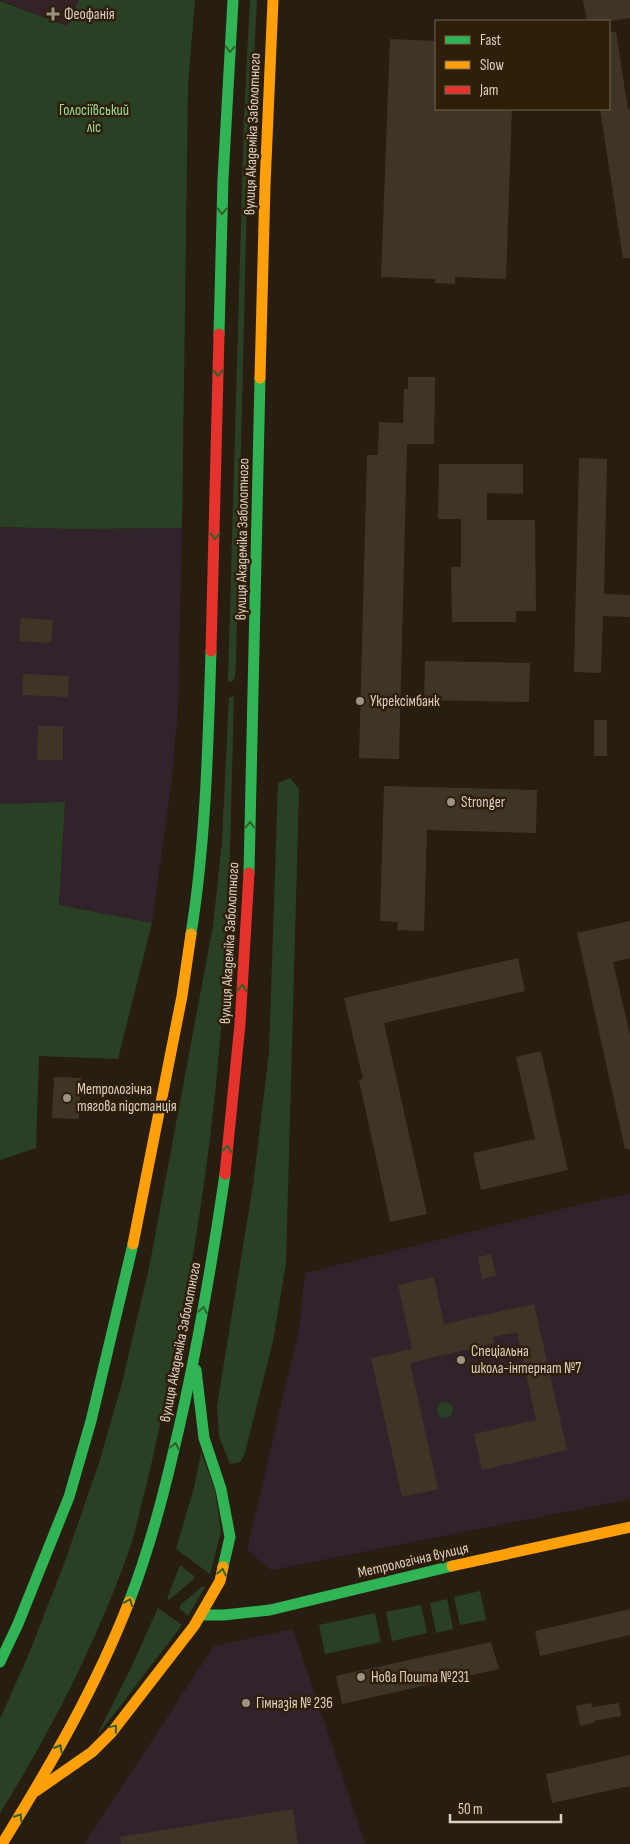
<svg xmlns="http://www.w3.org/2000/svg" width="630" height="1844" font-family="'Sofia Sans Condensed',sans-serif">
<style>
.education{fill:#31232c}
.medical{fill:#332227}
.green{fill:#2a4025}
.building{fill:#3f3526}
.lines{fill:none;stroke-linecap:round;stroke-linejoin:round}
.fast{stroke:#30b455;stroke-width:11}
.slow{stroke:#ff9f0a;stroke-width:11}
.jam{stroke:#e5322d;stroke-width:11}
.oneway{stroke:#2f622b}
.poi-dot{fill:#9c9285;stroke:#2f1f09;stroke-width:2}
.labels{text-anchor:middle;stroke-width:5;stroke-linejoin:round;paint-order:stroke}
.poi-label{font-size:15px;fill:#dbd0c3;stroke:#2f1f09;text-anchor:start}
.park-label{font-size:15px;fill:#99df94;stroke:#2f1f09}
.street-label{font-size:15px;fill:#dbd0c3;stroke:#2f1f09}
</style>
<rect width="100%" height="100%" fill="#271e11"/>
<g class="education">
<polygon points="0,527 74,529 182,528 178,707 172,778 152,923 59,905 65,802 0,804"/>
<polygon points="630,1194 630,1499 271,1570 247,1550 299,1329 305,1273 582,1204"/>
<polygon points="293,1629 365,1844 84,1844 214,1646"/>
</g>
<polygon class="medical" points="0,0 79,0 67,26"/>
<g class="green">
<polygon points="79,0 195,0 188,86 182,528 74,529 0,527 0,1 67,26"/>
<polygon points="250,0 257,0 247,195 236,659 235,677 232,682 228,681 244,116"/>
<path d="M234 696C231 799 230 901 223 1004 214 1129 196 1254 170 1378 162 1415 154 1453 145 1491 140 1508 137 1525 132 1542 99 1637 53 1728 0 1813V1719L30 1651 64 1564 99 1463 122 1383 149 1268 213 926 222 841 229 698Z"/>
<polygon points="290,778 299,789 286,1263 273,1341 244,1456 240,1462 230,1464 219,1436 217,1406 253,1185 269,1053 278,783"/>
<polygon points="65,802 59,905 152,923 118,1059 39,1056 36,1148 0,1160 0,804"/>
<circle cx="445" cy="1410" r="8"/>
<polygon points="201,1452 215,1490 221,1532 210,1574 176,1549 194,1488"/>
<polygon points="180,1565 194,1576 194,1579 169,1600 167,1599"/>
<polygon points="203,1586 205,1587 188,1616 180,1609 180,1605"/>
<polygon points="480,1591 486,1620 460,1625 454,1597"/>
<polygon points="447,1599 453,1629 436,1633 430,1603"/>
<polygon points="421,1605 427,1633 392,1641 386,1612"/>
<polygon points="158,1608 182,1625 108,1722 97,1735 129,1672"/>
<polygon points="375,1613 381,1642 325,1654 319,1625"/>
</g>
<g class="building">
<polygon points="583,0 630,0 630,18 612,21 587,21"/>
<polygon points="609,32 616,32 628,110 630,109 630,258 623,258 600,109 609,109"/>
<polygon points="390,39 436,41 436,109 512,109 506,279 455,277 455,284 435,283 435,279 381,277"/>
<polygon points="408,377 435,377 434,444 407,444 399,759 359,758 367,455 378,455 379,422 403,423 404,389 408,389"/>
<polygon points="579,458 607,459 604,594 630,595 630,617 603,616 601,673 574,672"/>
<polygon points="439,464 523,464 523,494 487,493 487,520 535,520 536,611 516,611 516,622 452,622 451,567 461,567 461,519 438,519"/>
<polygon points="21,618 53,620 51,643 19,641"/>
<polygon points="425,661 530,663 529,702 424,700"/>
<polygon points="23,674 69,676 68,697 22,695"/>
<rect x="594" y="720" width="13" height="36"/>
<polygon points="38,726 63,726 63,760 37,760"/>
<polygon points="384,786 537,790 536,833 427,830 424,931 397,930 398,922 380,921"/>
<polygon points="630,921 630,958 613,962 630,1035 630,1149 625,1149 577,933"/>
<polygon points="518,958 525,991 384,1023 427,1214 390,1222 359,1080 363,1079 344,998"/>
<polygon points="541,1051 568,1170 481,1190 473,1153 535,1139 516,1057"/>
<polygon points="54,1077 81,1078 79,1119 52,1118"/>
<polygon points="491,1254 496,1276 482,1279 478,1257"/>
<polygon points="434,1277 444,1324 534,1304 567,1450 482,1470 474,1434 536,1420 517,1332 493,1337 494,1343 410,1363 438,1489 402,1497 371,1358 412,1349 398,1285"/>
<polygon points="630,1609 630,1635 540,1656 535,1631"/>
<polygon points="491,1642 499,1669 342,1704 336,1676"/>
<polygon points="591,1703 592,1707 619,1703 621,1716 593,1721 594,1723 580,1726 576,1706"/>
<polygon points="630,1755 630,1786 552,1803 546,1774"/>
<polygon points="293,1809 298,1844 121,1844 120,1837"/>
</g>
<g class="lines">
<g class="fast">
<polyline points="219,334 223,179 233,0"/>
<polyline points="249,873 260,378"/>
<path d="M191 934C206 840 208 745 211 651"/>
<polyline points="196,1370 204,1438 221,1489 230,1537 223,1567"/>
<path d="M129 1602C154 1537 170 1469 185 1401 201 1326 214 1250 225 1174"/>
<polyline points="201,1615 224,1615 270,1610 452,1566"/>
<polyline points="0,1662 18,1624 69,1497 91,1421 133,1244"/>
</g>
<g class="slow">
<polyline points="260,378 265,185 273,0"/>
<polyline points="133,1244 182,996 191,934"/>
<polyline points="452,1566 630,1527"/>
<polyline points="36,1791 92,1752 112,1732 194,1626 220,1581 223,1567"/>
<path d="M2 1844C50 1766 96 1687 129 1602"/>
</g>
<g class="jam">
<polyline points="211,651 219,334"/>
<polyline points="225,1174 240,1024 249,873"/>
</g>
</g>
<defs><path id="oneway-chevron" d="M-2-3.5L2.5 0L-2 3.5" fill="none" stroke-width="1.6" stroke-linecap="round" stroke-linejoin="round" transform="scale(1.25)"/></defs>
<g class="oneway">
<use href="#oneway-chevron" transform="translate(230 49) rotate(94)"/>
<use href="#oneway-chevron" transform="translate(222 211) rotate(91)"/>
<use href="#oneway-chevron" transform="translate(218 373) rotate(91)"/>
<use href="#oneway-chevron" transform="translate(215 536) rotate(91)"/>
<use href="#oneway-chevron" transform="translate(250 825) rotate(-88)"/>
<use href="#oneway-chevron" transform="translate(242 988) rotate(-86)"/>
<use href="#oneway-chevron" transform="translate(227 1149) rotate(-83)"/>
<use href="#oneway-chevron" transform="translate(203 1310) rotate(-80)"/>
<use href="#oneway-chevron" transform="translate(175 1446) rotate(-78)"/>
<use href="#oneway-chevron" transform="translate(222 1572) rotate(-77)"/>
<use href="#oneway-chevron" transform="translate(129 1602) rotate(-68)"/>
<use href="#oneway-chevron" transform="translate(114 1728) rotate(-50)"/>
<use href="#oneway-chevron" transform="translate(59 1748) rotate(-60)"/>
<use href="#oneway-chevron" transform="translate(19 1817) rotate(-58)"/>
</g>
<g class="poi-dot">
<path d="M50.5 6.5h5v5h5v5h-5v5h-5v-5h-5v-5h5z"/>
<circle cx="360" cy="701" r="5"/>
<circle cx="451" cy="802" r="5"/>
<circle cx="67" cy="1098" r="5"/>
<circle cx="461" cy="1360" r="5"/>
<circle cx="361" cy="1677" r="5"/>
<circle cx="246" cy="1703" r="5"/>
</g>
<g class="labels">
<g class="poi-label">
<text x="64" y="19">Феофанія</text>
<text x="370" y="706">Укрексімбанк</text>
<text x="461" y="807">Stronger</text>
<text x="77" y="1094">Метрологічна<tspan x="77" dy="17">тягова підстанція</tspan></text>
<text x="471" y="1356">Спеціальна<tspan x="471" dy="17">школа-інтернат №7</tspan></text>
<text x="371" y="1682">Нова Пошта №231</text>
<text x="256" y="1708">Гімназія № 236</text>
</g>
<g class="park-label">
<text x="94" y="115">Голосіївський<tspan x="94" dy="17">ліс</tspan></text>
</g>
<g class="street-label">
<text transform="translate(252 134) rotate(-88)" y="5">вулиця Академіка Заболотного</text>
<text transform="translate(242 539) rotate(-89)" y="5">вулиця Академіка Заболотного</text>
<text transform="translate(229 943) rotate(-87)" y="5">вулиця Академіка Заболотного</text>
<text transform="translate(180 1342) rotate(-79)" y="5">вулиця Академіка Заболотного</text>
<text transform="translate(413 1560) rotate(-13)" y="5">Метрологічна вулиця</text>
</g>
</g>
<rect x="435" y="20" width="175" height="90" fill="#2f1f09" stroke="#746653"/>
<rect x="445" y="36" width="25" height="8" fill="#30b455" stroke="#746653"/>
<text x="480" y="45" font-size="15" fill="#dbd0c3">Fast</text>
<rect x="445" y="61" width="25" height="8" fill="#ff9f0a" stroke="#746653"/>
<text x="480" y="70" font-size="15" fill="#dbd0c3">Slow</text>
<rect x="445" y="86" width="25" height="8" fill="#e5322d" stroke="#746653"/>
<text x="480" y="95" font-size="15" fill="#dbd0c3">Jam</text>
<path d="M450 1814v8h111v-8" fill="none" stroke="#dbd0c3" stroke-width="2.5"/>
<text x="458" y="1814" font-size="15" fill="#dbd0c3" stroke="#2f1f09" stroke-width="4" paint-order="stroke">50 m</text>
</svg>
